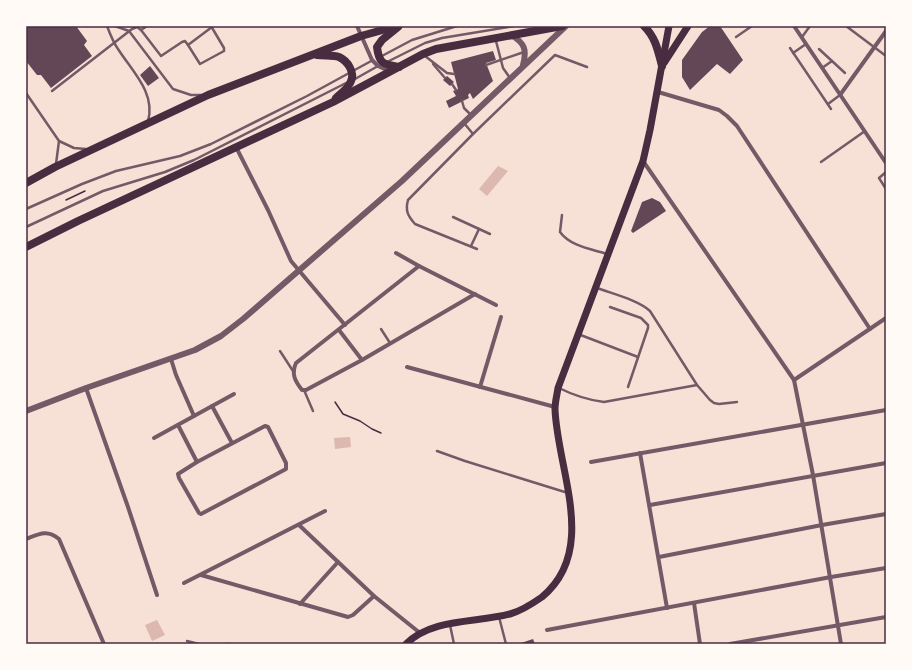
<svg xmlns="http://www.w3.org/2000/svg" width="912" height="670" font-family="Jost,sans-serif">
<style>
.water{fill:#dcb8b0}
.building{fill:#644757}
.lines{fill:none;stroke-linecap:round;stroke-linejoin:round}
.path{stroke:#4a2c40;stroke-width:1.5}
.service{stroke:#755966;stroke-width:2.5}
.minor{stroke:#755966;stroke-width:4}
.tertiary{stroke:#755966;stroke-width:6}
.secondary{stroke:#4a2c40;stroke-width:7}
.primary{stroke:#4a2c40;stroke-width:8}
.neatline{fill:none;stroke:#4a2c40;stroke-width:1.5}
</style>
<rect width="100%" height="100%" fill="#f7e1d7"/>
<g class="water">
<polygon points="498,166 508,171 487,196 479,189"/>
<polygon points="350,437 351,447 335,449 334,438"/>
<polygon points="157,620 165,635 152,641 145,625"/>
</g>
<g class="building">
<polygon points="26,26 76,26 87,41 84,45 92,56 51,88 41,75 37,75 26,61"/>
<polygon points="710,26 720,26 743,60 730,74 717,64 690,90 682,77 682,60 702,32"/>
<polygon points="493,51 496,60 486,63 493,81 473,99 470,93 468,95 469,98 449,108 446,101 456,96 453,91 458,89 451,62"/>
<polygon points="150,66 159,78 148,86 140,75"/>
<polygon points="447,76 454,82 450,86 443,80"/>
<polygon points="652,198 660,202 666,211 633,233 631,231 642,202"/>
<polygon points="533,639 535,644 518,644"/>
</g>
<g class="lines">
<g class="path">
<polyline points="66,200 85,191"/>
<polyline points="335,402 343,414 360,421 372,429 381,433"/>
</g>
<g class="service">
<path d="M107 26C110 34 113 42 118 49 132 71 156 93 148 121"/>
<polyline points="115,26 129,31 173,89 191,95 201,95"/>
<polyline points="846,26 886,56"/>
<polyline points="141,30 161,56 182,42 185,41 188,45 212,27"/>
<polyline points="736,37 752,26"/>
<polyline points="802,37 810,26"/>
<polyline points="496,41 503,68 510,78"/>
<polyline points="188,45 200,64 224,51 224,48 211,26"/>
<polyline points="790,48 831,109"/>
<polyline points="819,49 845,73"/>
<polyline points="793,53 806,44"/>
<polyline points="425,56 447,73 454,74"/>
<polyline points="380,57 412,40 457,26"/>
<polyline points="387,62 425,43 442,38 514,26"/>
<polyline points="433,64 445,78"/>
<polyline points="486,65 524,52"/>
<polyline points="822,68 832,61"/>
<polyline points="355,79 378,66"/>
<polyline points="452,84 456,90"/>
<polyline points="52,91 132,29 137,27 141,30 147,26"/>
<polyline points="26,93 59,141 56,164"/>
<polyline points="462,101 464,108 471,115"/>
<polyline points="828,104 840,95"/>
<polyline points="464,123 473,134 555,55 587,67"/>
<path d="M473 134 408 200C405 211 408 216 415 224L477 249"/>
<polyline points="59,141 74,148 86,149"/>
<polyline points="821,162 865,131"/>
<polyline points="886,172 879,178 886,189"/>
<polyline points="26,209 82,184 116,171 180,156 211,144 307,96 373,60"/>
<path d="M562 215 560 232C570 246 591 249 607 254"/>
<polyline points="453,217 490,234"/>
<polyline points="26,227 103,191 165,172 194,160 348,82"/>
<polyline points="471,246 479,229"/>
<path d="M597 288C613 294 638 300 650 311L697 385 710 400 714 403 719 404 737 402"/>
<polyline points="610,307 641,318 648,325 648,328 628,387"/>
<polyline points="381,329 390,343"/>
<polyline points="578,334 638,357"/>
<polyline points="280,351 293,371"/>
<path d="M559 388C573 395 588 400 604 402L697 385"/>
<polyline points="304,390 313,411"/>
<polyline points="437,451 465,461 568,493"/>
<polyline points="499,617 506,644"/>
<polyline points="450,625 454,644"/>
<polyline points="187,641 199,644"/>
<polyline points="225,644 229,644"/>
</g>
<g class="minor">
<polyline points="357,26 372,60 378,66 389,71"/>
<polyline points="794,26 886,163"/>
<polyline points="658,92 719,110 727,116 737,126 870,329"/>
<polyline points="840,95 886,31"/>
<polyline points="236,147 268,210 291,261 345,325"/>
<polyline points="643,161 794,380 813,475 841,644"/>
<polyline points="396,253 419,266 496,305"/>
<path d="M419 266 296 363C291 374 295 381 302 390H306L362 360 475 294"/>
<polyline points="339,330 362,360"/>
<polyline points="171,359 176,375 194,416"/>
<polyline points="407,367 555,407"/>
<polyline points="794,380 886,318"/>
<polyline points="480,387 501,317"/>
<polyline points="86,388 128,507 157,595"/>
<polyline points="212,406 232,443"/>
<polyline points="178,425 197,462"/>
<polygon points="265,426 268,427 286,463 286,469 201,514 199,513 179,478 178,474 197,462"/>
<polyline points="154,438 234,394"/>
<polyline points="640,453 667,608"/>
<polyline points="591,462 886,410"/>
<polyline points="650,505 886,463"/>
<polyline points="299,525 374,596 420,633"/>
<path d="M26 539C39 534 47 529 59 539L104 644"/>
<polyline points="659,557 822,525 886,514"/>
<polyline points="201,575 348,617 353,615 374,596"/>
<polyline points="184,583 325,511"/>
<polyline points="694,603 700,644"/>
<polyline points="300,604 338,562"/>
<polyline points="547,630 831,577 886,568"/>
<polyline points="730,644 886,617"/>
</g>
<g class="tertiary">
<path d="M511 35C525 43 527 50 523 65"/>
<polyline points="26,411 86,388 195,350 221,336 243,319 402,181 566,26"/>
</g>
<g class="secondary">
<polyline points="664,63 688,26"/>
<path d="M406 644C432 618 476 623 510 614 521 611 532 604 542 597 599 550 557 469 555 409 555 402 557 395 558 388L643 161 650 130 669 26"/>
</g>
<g class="primary">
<path d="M644 26C656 38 658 51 662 66"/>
<path d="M398 27 382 40 377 47C379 64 383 64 399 67"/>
<path d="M317 55C324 56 333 55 339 57 348 61 355 73 351 81 349 88 341 93 336 98"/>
<polyline points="26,183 55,167 208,95 361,36 397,26"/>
<polyline points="26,247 78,221 333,102 423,54 436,49 562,26"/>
</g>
</g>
<rect width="912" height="670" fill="none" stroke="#fffaf5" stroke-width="54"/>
<rect x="27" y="27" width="858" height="616" class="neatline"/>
</svg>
